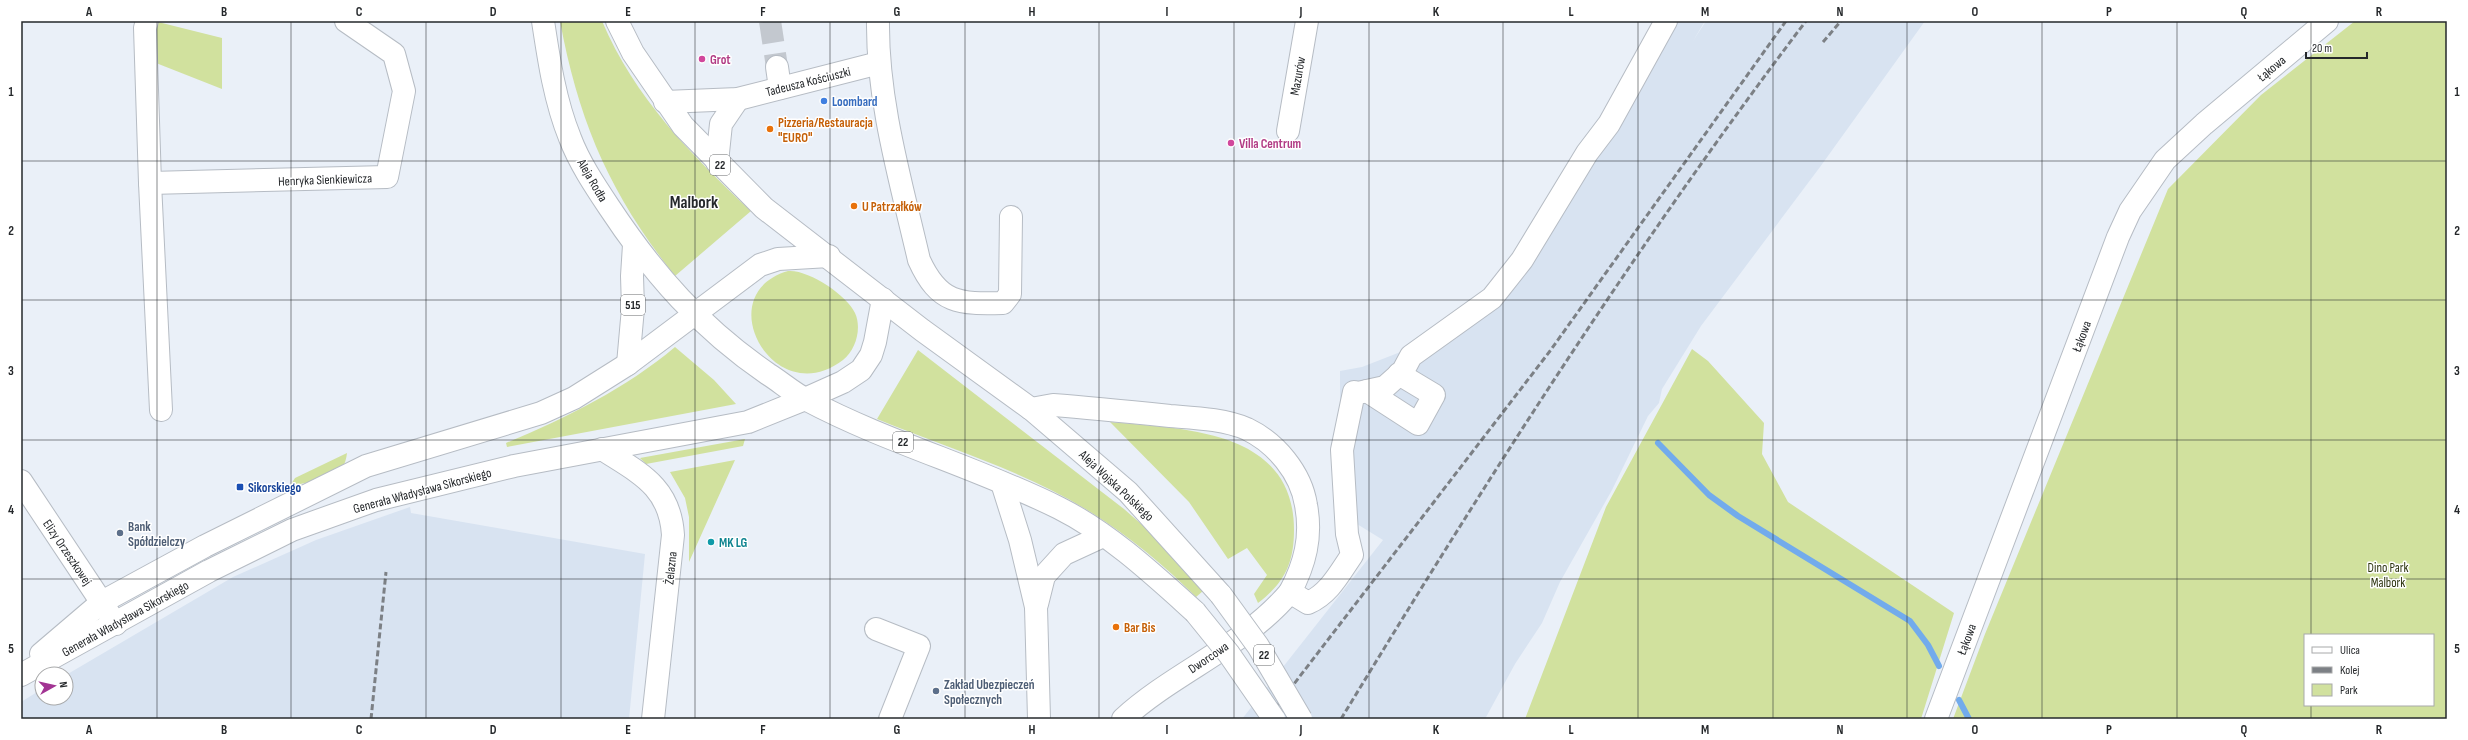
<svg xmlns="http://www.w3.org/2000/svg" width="2468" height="740" font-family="'Sofia Sans Condensed',sans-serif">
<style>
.built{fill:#d8e3f1}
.green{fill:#d1e19e;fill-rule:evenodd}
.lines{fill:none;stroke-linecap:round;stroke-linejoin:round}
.stream{stroke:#72abec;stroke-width:6}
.minor-tunnel{stroke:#c3c8cf;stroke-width:22;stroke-dasharray:22 11;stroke-linecap:butt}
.minor-casing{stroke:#b6bcc4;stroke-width:24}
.major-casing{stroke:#b6bcc4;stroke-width:24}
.minor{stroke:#fff;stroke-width:22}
.major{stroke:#fff;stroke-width:22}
.rail{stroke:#7c8085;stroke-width:3;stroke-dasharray:6 3;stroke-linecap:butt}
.major-bridge-casing{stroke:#b6bcc4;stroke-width:24;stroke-linecap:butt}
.major-bridge{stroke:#fff;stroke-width:22}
.grid{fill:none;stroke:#25282b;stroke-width:1;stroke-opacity:0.55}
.hotel-dot{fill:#d1479c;stroke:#fff;stroke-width:1.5}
.shop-dot{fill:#3f7fe0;stroke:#fff;stroke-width:1.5}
.food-dot{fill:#e8710a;stroke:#fff;stroke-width:1.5}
.transit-dot{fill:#1a4fb4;stroke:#fff;stroke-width:1.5}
.service-dot{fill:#5c6f8a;stroke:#fff;stroke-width:1.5}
.culture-dot{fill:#0f9aa8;stroke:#fff;stroke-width:1.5}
.labels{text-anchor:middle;stroke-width:3;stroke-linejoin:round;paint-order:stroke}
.shield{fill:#fff;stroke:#66686b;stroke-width:1}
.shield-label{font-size:12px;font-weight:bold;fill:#25282b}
.hotel-label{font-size:13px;font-weight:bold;fill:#b23c85;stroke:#fff;text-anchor:start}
.street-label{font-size:13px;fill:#25282b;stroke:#fff}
.shop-label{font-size:13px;font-weight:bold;fill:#366cbe;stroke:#fff;text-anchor:start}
.food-label{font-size:13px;font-weight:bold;fill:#c56008;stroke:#fff;text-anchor:start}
.transit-label{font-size:13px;font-weight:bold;fill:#164399;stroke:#fff;text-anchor:start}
.service-label{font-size:13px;font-weight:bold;fill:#4e5e75;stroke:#fff;text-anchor:start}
.culture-label{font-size:13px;font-weight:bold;fill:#0d838f;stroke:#fff;text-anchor:start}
.park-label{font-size:13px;fill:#2c330f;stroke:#fff}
.district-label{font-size:17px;font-weight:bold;fill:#25282b;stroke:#fff}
.neatline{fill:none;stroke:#25282b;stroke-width:1.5}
.grid-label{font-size:13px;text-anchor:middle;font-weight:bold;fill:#25282b}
</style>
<rect width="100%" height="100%" fill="#eaf0f8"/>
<g class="built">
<polygon points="1658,21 1705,21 1693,41 1706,21 1925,21 1820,167 1701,326 1662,389 1659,403 1648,416 1612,490 1560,582 1542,623 1515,664 1485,719 1242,719 1383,540 1344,516 1340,488 1340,371 1362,367 1403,351 1478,300 1541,220"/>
<polygon points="410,507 411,513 645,554 629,719 21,719 21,702 42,689 42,698 66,698 66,675 233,577 316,540"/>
</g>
<g class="green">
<polygon points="154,21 222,38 222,89 156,63"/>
<path d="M560 21H602C634 97 692 156 751 211L675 276C610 194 579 123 560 21Z"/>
<path d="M2355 21H2447V719H1953L1985 634 2168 189 2261 95ZM2305 635H2433V705H2305Z"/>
<path d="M788 271C808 269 847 295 855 313 862 328 856 350 843 360 774 413 708 294 788 271Z"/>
<path d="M675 347 714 380 736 404 507 447 506 443C566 418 625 389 675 347Z"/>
<polygon points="1692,349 1708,361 1764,423 1762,454 1788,502 1954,613 1921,719 1525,719 1606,507"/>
<path d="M918 350 1124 509 1148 530 1203 591 1196 597C1164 565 1130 537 1092 513 1027 472 948 448 877 419Z"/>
<path d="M1110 422C1184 429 1294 429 1294 530 1294 564 1284 583 1258 603L1254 594 1267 575 1247 548 1228 559 1189 502Z"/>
<polygon points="745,439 743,446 646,464 640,458"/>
<path d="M347 453C343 488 311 476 288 489L295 478Z"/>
<polygon points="735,460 689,562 689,517 685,498 670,472"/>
</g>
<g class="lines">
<g class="stream">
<polyline points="1658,443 1709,495 1738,516 1910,621 1928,645 1939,666"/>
<polyline points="1959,700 1969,719"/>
</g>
<polyline class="minor-tunnel" points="770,21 777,67"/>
<defs>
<g id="minor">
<polyline points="147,21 145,28 150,183 161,410"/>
<path d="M878 21C877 101 901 182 919 260 939 304 959 304 1003 303L1010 294 1011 217"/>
<polyline points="777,67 780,88"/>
<polyline points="665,102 738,99 879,63"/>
<polyline points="1288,131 1307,21"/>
<polyline points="717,162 721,124 738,99"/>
<polyline points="150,183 387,177 404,91 394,54 346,21"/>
<polyline points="1367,391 1418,424 1434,395 1399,374"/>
<path d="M602 449C639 473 670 486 673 535L653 719"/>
<polyline points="21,481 116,624"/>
<polyline points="1036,607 1039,719"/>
<polyline points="876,629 919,646 890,719"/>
<path d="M1123 719C1174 672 1245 646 1290 592L1308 603C1329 594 1339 574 1352 555L1347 534 1342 450 1354 392 1358 393 1385 387 1403 371 1411 356 1492 298 1522 260 1587 153 1609 124 1666 21"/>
<polyline points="1936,719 2118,237 2130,211 2165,160 2204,124 2327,21"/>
</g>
<g id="major">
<path d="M543 21C549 61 555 101 570 138 579 162 595 186 609 207 654 275 701 328 768 374 781 382 793 393 807 400 888 443 977 467 1059 508 1109 533 1154 575 1195 612"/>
<polyline points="617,21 633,53 683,126 764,208 922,330 1031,409 1128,492 1221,595"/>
<polyline points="628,364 633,308 632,276 634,245"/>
<path d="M1031 409 1053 405C1092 408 1131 412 1170 416 1195 418 1224 419 1247 429 1276 443 1301 473 1306 505 1312 537 1305 564 1290 592"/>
<polyline points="1002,483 1020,540 1036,607"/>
<polyline points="1037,604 1044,576 1064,554 1103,536"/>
<polyline points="41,654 102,602 205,546 366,466 541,413 574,398 628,364 760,265 778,259 829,256"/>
<polyline points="21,675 209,571 292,530 376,500 514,466 748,422 805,399 843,382 861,370 871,355 875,342 883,299"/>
</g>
</defs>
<use href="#minor" class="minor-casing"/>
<use href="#major" class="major-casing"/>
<use href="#minor" class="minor"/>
<use href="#major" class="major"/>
<g class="rail">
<polyline points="1823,42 1841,21"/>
<polyline points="371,719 386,572"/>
<polyline points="1267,719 1550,351 1786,21"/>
<path d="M1341 719C1485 482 1638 242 1806 21"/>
</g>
<defs>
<g id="major-bridge">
<polyline points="1221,595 1258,646 1301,719"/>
<polyline points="1195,612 1229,654 1274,719"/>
</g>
</defs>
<use href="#major-bridge" class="major-bridge-casing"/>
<use href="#major-bridge" class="major-bridge"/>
</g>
<path class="grid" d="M157 21V719M291 21V719M426 21V719M561 21V719M695 21V719M830 21V719M965 21V719M1099 21V719M1234 21V719M1369 21V719M1503 21V719M1638 21V719M1773 21V719M1907 21V719M2042 21V719M2177 21V719M2311 21V635M21 161H2447M21 300H2447M21 440H2447M21 579H2447M2311 705V719"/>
<g class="hotel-dot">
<circle cx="702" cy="59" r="4"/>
<circle cx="1231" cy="143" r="4"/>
</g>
<circle class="shop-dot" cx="824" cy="101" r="4"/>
<g class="food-dot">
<circle cx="770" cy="129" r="4"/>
<circle cx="854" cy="206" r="4"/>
<circle cx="1116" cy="627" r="4"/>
</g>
<rect class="transit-dot" x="236" y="483" width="8" height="8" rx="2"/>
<g class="service-dot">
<circle cx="120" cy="533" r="4"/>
<circle cx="936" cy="691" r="4"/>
</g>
<circle class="culture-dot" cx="711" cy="542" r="4"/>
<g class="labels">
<g class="shield">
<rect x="710" y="155" width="20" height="20" rx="3"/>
<rect x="621" y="295" width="24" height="20" rx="3"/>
<rect x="893" y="432" width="20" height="20" rx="3"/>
<rect x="1254" y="645" width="20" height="20" rx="3"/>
</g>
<g class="shield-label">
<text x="720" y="169">22</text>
<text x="633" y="309">515</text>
<text x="903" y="446">22</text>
<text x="1264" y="659">22</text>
</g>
<g class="hotel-label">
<text x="710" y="64">Grot</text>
<text x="1239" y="148">Villa Centrum</text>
</g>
<g class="street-label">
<text transform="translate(2271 68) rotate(-40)" y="5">Łąkowa</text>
<text transform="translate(1297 76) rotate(-80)" y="5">Mazurów</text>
<text transform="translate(808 81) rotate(-14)" y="5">Tadeusza Kościuszki</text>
<text transform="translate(325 179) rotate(-2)" y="5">Henryka Sienkiewicza</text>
<text transform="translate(593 180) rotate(60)" y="5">Aleja Rodła</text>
<text transform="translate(2081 336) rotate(-69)" y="5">Łąkowa</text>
<text transform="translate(1117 485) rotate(43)" y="5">Aleja Wojska Polskiego</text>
<text transform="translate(422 490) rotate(-15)" y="5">Generała Władysława Sikorskiego</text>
<text transform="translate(68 552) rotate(56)" y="5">Elizy Orzeszkowej</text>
<text transform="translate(670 568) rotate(-84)" y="5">Żelazna</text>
<text transform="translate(125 618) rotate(-29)" y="5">Generała Władysława Sikorskiego</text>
<text transform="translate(1966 639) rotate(-69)" y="5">Łąkowa</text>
<text transform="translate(1208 657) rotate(-34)" y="5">Dworcowa</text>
</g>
<g class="shop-label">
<text x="832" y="106">Loombard</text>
</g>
<g class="food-label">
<text x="778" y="127">Pizzeria/Restauracja<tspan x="778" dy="15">"EURO"</tspan></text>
<text x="862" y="211">U Patrzałków</text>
<text x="1124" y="632">Bar Bis</text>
</g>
<g class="transit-label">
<text x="248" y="492">Sikorskiego</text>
</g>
<g class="service-label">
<text x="128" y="531">Bank<tspan x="128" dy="15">Spółdzielczy</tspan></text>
<text x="944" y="689">Zakład Ubezpieczeń<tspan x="944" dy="15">Społecznych</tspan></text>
</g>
<g class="culture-label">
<text x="719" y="547">MK LG</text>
</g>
<g class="park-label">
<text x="2388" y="572">Dino Park<tspan x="2388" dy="15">Malbork</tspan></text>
</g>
<g class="district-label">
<text x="694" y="208">Malbork</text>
</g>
</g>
<rect width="2468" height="740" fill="none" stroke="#ffffff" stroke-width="44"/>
<rect x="2304" y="634" width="130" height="72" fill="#ffffff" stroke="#a8a9aa"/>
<rect x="2312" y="647" width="20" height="6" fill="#ffffff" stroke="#a8a9aa"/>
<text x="2340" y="654" font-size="12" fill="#25282b">Ulica</text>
<rect x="2312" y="667" width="20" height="6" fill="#7c8085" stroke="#a8a9aa"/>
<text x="2340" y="674" font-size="12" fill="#25282b">Kolej</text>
<rect x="2312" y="684" width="20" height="12" fill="#d1e19e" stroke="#a8a9aa"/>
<text x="2340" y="694" font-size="12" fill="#25282b">Park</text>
<g transform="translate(54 686) rotate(82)"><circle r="19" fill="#ffffff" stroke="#a8a9aa"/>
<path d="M0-3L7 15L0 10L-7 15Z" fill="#a23493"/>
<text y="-6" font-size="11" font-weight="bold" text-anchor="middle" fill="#25282b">N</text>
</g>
<path d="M2306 52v6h61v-6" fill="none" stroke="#25282b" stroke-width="2"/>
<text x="2312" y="52" font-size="12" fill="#25282b" stroke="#ffffff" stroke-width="3" paint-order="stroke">20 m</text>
<rect x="22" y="22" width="2424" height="696" class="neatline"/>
<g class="grid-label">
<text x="89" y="16">A</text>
<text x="224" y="16">B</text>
<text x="359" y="16">C</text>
<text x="493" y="16">D</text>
<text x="628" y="16">E</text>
<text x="763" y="16">F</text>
<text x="897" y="16">G</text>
<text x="1032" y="16">H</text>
<text x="1167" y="16">I</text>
<text x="1301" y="16">J</text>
<text x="1436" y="16">K</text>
<text x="1571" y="16">L</text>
<text x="1705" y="16">M</text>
<text x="1840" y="16">N</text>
<text x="1975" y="16">O</text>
<text x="2109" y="16">P</text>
<text x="2244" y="16">Q</text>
<text x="2379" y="16">R</text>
<text x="11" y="96">1</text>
<text x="2457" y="96">1</text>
<text x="11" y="235">2</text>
<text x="2457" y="235">2</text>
<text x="11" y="375">3</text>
<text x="2457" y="375">3</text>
<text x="11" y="514">4</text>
<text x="2457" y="514">4</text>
<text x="11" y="653">5</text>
<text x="2457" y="653">5</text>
<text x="89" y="734">A</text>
<text x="224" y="734">B</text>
<text x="359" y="734">C</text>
<text x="493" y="734">D</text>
<text x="628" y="734">E</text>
<text x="763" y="734">F</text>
<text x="897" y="734">G</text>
<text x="1032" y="734">H</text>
<text x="1167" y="734">I</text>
<text x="1301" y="734">J</text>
<text x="1436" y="734">K</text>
<text x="1571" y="734">L</text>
<text x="1705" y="734">M</text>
<text x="1840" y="734">N</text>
<text x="1975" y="734">O</text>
<text x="2109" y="734">P</text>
<text x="2244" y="734">Q</text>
<text x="2379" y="734">R</text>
</g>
</svg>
